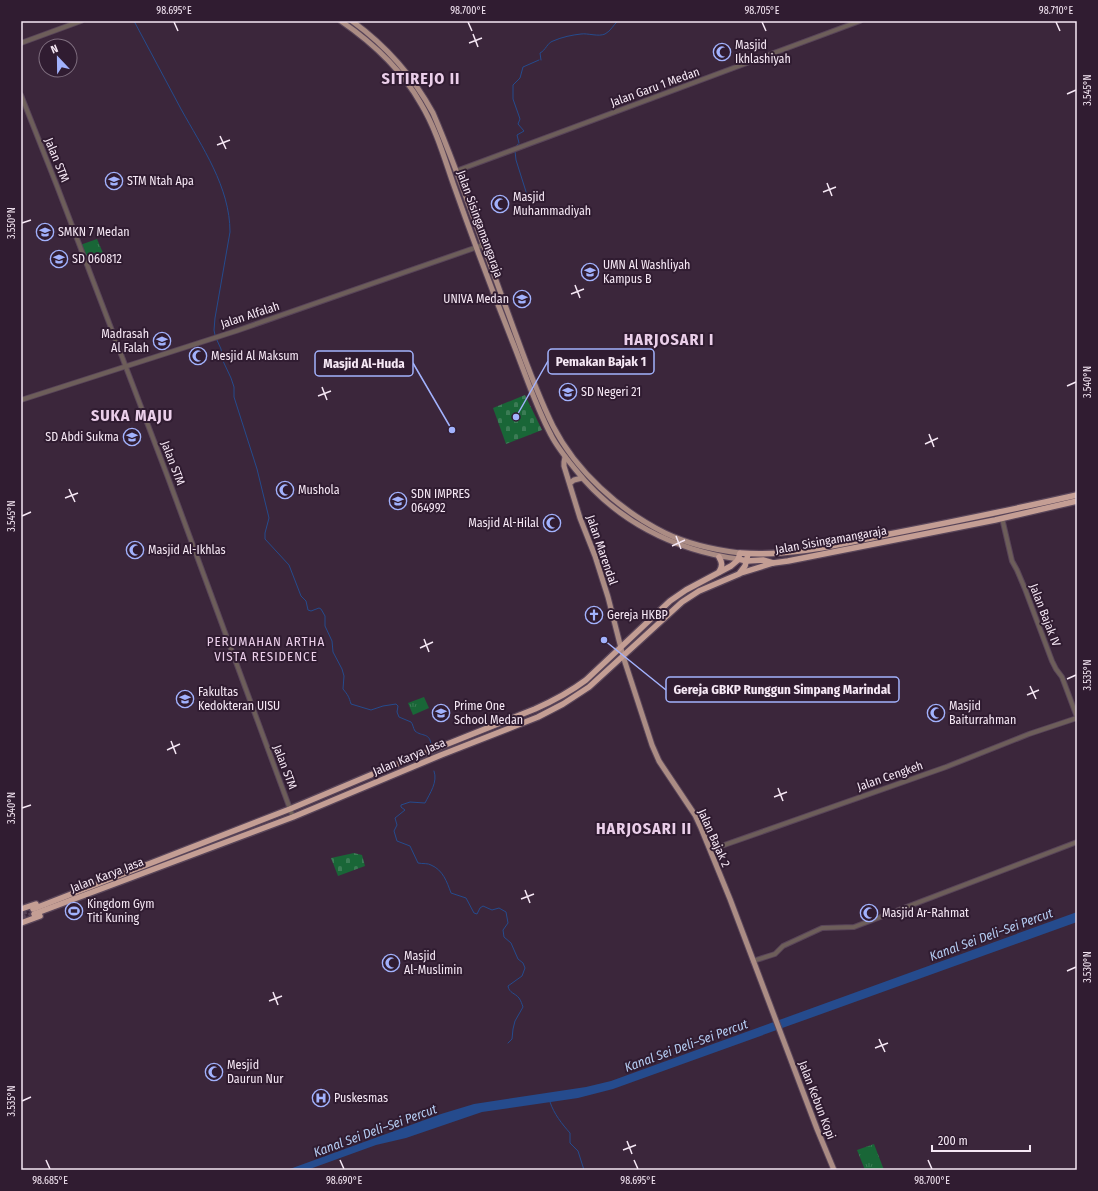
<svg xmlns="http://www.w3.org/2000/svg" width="1098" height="1191" font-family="'Fira Sans Condensed',sans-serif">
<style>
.grass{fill:url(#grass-tufts)}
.cemetery{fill:url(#cemetery-stones)}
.water{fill:#254b8d}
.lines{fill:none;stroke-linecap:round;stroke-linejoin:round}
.stream{stroke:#254b8d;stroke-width:1}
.highway-tunnel{stroke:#574357;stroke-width:5.5;stroke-dasharray:5.5 3;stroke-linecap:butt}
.minor-casing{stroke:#594559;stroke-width:6}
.major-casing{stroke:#594559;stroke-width:7}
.highway-casing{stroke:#594559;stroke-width:8}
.minor{stroke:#6d5e5a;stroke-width:4}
.major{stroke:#ab8c84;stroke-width:5}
.highway{stroke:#c49e94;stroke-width:5.5}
.ticks{fill:none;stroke:#f6e8f5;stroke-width:1.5}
.labels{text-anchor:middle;stroke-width:4;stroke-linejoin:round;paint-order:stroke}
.poi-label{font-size:12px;fill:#f6e8f5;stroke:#301c31;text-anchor:start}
.street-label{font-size:12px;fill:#f6e8f5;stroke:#301c31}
.neighbourhood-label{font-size:13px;letter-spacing:1px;fill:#ebcfea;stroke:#301c31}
.water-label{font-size:13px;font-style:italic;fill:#b4cbf1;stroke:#301c31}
.district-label{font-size:16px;font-weight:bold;letter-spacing:1px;fill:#ebcfea;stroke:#301c31}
.leader{fill:none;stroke:#a2b2fd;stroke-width:1.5}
.callout-dot{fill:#a2b2fd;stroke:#301c31;stroke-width:1.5}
.callout{fill:#301c31;stroke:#a2b2fd;stroke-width:1.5}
.callout-label{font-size:13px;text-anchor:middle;font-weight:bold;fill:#f6e8f5}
.neatline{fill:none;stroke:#f6e8f5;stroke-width:1.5}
.ticks-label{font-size:10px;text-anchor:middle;fill:#f6e8f5}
</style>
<defs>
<pattern id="grass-tufts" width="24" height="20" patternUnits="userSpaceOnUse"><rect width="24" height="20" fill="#196637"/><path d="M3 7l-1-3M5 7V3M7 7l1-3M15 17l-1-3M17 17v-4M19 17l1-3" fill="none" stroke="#3b7c55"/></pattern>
<pattern id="cemetery-stones" width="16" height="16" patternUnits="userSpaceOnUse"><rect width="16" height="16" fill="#196637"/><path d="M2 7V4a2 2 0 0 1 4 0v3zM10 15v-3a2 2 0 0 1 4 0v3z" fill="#3b7c55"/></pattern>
</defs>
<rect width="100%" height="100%" fill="#3b263b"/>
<g class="grass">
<polygon points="97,239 103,253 85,260 80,245"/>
<polygon points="424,697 429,708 413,715 408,703"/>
<polygon points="874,1144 884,1170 865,1170 857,1150"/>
</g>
<g class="cemetery">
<polygon points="525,395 542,430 506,444 493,408"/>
<polygon points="354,853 362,855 365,866 338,876 331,858"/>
</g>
<polygon class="water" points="1077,912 1077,922 613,1089 578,1098 482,1112 406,1138 376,1145 307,1170 287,1170 441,1114 474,1104 586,1087 611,1081"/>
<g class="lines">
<g class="stream">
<path d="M134 21C150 50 165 80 181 109 202 147 230 187 230 232L215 318 214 330 215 335"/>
<path d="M541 60 540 53C546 50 547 43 553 41 562 37 572 35 581 34 588 33 598 37 605 34 611 31 613 25 618 21"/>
<polyline points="519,143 517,135 524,131 518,124 520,119 513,99 513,85 520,78 523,67 539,60"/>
<polyline points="516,147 518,144"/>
<polyline points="515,151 516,160 528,198"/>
<path d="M216 338 221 349 223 361 231 378 234 387V397L257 469 269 518 265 533V539L289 565 301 596 306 601 308 610 311 611 319 608 321 609 325 616V626L332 641 333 652 342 669 344 676 343 689C348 695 349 697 351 704L371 710 383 706 396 704 398 706 397 712 399 717 411 722C413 724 413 728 415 731 422 737 430 732 431 745"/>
<path d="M434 771C438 782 430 793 425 803L410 802 401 805V807L405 810 395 818 397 825 394 831 397 841 410 846 418 863C423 864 428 863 431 865 443 870 447 882 451 893L466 898 474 913 477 914 480 908 483 906 492 910 499 908 506 912 508 923 503 930 504 937 511 943 518 959 523 963 525 968 522 976 508 986C509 993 515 993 519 998 521 1001 522 1004 523 1007L515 1021 513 1029 512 1039 508 1043"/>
<path d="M550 1102C554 1114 562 1124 570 1133V1143L578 1151 584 1170"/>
</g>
<g class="highway-tunnel">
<polyline points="21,913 33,909"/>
<polyline points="21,919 34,914"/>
</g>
<defs>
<g id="minor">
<polyline points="21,43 81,21"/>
<polyline points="21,95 57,186 167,475 293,817"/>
<polyline points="456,171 860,21"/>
<polyline points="21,400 236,331 483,245"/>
<polyline points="1002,518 1012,561 1017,570 1025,589 1052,661 1056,669 1062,677 1077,717"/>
<polyline points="710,850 946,767 1029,734 1077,718"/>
<polyline points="753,961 775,954 783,946 822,928 854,927 1077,842"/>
</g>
<g id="major">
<path d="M341 21C373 43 402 70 421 104 436 129 444 157 453 183 472 237 492 290 513 343 525 373 535 405 551 435 557 447 566 458 575 469 616 521 674 550 738 559"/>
<path d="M352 21C385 45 413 76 433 113 461 178 483 246 508 313 522 351 535 390 553 426 576 471 619 510 665 533 688 544 715 550 740 553"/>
<polyline points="565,457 564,462 564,466 580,518 595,556 608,597 623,656 652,745 659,761 695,815 701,828 730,899 817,1129 834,1170"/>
<polyline points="570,483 574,480 582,478"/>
</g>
<g id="highway">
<path d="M719 557C722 562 723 566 719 572"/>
<polyline points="738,559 747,561 763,560 773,563 788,561 995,520 1077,501"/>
<polyline points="741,573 773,563"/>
<polyline points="21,909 36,904"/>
<path d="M33 909 290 809 380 771 535 709C553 701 570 692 586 680L670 601 686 590 731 566 738 560 740 553C792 557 840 544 890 534 952 522 1015 509 1077 495"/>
<polyline points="34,914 293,817 441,755 538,717 563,704 589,687 682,602 699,591 739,574 745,566 748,554"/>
<polyline points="21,923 40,916"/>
</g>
</defs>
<use href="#minor" class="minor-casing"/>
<use href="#major" class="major-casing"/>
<use href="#highway" class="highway-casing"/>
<use href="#minor" class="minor"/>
<use href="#major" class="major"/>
<use href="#highway" class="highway"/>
</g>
<path class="ticks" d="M174 22 178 31M468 22 472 31M762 22 766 31M1056 22 1060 31M473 34 478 47M469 43 482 38M1067 94 1076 90M220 136 226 149M217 145 230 140M827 183 832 196M823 192 836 187M22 223 31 220M575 285 580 298M571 294 584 289M1067 386 1076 382M322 387 327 400M318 396 331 391M929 434 934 447M925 444 938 438M69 489 75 502M65 498 78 493M22 516 31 512M676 536 681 549M672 546 685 540M424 639 429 652M420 648 433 642M1067 679 1076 675M1030 686 1036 699M1027 695 1039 690M171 741 176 754M167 750 180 744M778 788 783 801M774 797 787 792M22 808 31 805M525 890 530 903M521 899 534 894M1067 971 1076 967M273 992 278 1005M269 1001 282 996M879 1039 885 1052M875 1048 888 1043M22 1101 31 1097M627 1141 632 1154M623 1150 636 1145M46 1160 50 1169M340 1160 344 1169M634 1160 638 1169M928 1160 932 1169"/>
<defs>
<symbol id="mosque-ring" viewBox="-11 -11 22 22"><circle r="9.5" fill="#301c31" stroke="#a2b2fd" stroke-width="1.5"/><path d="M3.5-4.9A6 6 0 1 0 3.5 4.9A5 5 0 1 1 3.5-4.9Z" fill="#a2b2fd"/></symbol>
<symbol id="school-ring" viewBox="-11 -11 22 22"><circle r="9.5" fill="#301c31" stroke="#a2b2fd" stroke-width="1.5"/><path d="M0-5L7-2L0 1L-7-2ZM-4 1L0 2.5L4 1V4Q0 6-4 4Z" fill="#a2b2fd"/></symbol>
<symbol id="university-ring" viewBox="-11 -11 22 22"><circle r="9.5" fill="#301c31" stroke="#a2b2fd" stroke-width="1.5"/><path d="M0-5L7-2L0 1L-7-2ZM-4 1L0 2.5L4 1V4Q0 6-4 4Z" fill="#a2b2fd"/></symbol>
<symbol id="church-ring" viewBox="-11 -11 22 22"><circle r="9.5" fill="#301c31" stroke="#a2b2fd" stroke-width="1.5"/><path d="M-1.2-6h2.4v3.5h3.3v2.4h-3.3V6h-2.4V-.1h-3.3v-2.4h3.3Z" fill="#a2b2fd"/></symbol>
<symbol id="stadium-ring" viewBox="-11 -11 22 22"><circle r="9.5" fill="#301c31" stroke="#a2b2fd" stroke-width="1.5"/><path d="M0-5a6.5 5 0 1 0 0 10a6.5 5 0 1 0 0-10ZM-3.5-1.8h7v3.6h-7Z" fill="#a2b2fd"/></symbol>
<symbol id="hospital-ring" viewBox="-11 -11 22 22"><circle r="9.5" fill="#301c31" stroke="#a2b2fd" stroke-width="1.5"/><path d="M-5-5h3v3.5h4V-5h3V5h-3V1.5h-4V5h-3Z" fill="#a2b2fd"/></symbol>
</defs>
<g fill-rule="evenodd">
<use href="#mosque-ring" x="712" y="42" width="20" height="20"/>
<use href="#school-ring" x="104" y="171" width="20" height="20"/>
<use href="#mosque-ring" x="490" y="194" width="20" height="20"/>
<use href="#school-ring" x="35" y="222" width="20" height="20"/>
<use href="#school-ring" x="49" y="249" width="20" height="20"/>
<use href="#university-ring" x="580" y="262" width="20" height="20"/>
<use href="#university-ring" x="512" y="289" width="20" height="20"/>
<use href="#school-ring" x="152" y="331" width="20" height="20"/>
<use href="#mosque-ring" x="188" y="346" width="20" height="20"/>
<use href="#school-ring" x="558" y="382" width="20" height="20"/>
<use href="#school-ring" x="122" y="427" width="20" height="20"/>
<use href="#mosque-ring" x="275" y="480" width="20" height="20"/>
<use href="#school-ring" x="388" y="491" width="20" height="20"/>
<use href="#mosque-ring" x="542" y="513" width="20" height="20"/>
<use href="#mosque-ring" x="125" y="540" width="20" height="20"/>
<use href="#church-ring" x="584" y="605" width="20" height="20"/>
<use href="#university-ring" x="175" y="689" width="20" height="20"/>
<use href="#school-ring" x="431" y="703" width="20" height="20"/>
<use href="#mosque-ring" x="926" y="703" width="20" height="20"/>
<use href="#stadium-ring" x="64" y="901" width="20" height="20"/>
<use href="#mosque-ring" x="859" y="903" width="20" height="20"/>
<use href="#mosque-ring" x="381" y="953" width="20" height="20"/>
<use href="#mosque-ring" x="204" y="1062" width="20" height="20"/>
<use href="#hospital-ring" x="311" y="1088" width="20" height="20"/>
</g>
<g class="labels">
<g class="poi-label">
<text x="735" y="49">Masjid<tspan x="735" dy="14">Ikhlashiyah</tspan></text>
<text x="127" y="185">STM Ntah Apa</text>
<text x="513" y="201">Masjid<tspan x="513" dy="14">Muhammadiyah</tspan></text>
<text x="58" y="236">SMKN 7 Medan</text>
<text x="72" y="263">SD 060812</text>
<text x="603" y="269">UMN Al Washliyah<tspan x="603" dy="14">Kampus B</tspan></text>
<text x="509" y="303" text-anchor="end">UNIVA Medan</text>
<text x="149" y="338" text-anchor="end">Madrasah<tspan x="149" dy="14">Al Falah</tspan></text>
<text x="211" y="360">Mesjid Al Maksum</text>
<text x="581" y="396">SD Negeri 21</text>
<text x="119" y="441" text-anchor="end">SD Abdi Sukma</text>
<text x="298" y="494">Mushola</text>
<text x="411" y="498">SDN IMPRES<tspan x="411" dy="14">064992</tspan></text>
<text x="539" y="527" text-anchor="end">Masjid Al-Hilal</text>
<text x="148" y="554">Masjid Al-Ikhlas</text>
<text x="607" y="619">Gereja HKBP</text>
<text x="198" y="696">Fakultas<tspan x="198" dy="14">Kedokteran UISU</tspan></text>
<text x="454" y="710">Prime One<tspan x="454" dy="14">School Medan</tspan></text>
<text x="949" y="710">Masjid<tspan x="949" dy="14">Baiturrahman</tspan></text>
<text x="87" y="908">Kingdom Gym<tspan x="87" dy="14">Titi Kuning</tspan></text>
<text x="882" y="917">Masjid Ar-Rahmat</text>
<text x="404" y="960">Masjid<tspan x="404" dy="14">Al-Muslimin</tspan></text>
<text x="227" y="1069">Mesjid<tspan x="227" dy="14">Daurun Nur</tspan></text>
<text x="334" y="1102">Puskesmas</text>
</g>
<g class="street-label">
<text transform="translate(655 87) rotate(-20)" y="4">Jalan Garu 1 Medan</text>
<text transform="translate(57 160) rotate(68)" y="4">Jalan STM</text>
<text transform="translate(480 224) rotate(70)" y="4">Jalan Sisingamangaraja</text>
<text transform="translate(250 315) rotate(-18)" y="4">Jalan Alfalah</text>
<text transform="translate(173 463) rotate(69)" y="4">Jalan STM</text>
<text transform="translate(831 540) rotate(-10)" y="4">Jalan Sisingamangaraja</text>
<text transform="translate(602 550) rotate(71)" y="4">Jalan Marendal</text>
<text transform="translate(1045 615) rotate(69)" y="4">Jalan Bajak IV</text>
<text transform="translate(409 757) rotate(-23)" y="4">Jalan Karya Jasa</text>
<text transform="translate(285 767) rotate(69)" y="4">Jalan STM</text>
<text transform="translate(890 776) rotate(-19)" y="4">Jalan Cengkeh</text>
<text transform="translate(714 838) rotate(66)" y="4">Jalan Bajak 2</text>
<text transform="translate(107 875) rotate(-21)" y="4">Jalan Karya Jasa</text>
<text transform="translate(817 1100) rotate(69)" y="4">Jalan Kebun Kopi</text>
</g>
<g class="neighbourhood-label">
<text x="266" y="646">PERUMAHAN ARTHA<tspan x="266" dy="15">VISTA RESIDENCE</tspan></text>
</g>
<g class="water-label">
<text transform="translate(991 934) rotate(-20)" y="5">Kanal Sei Deli–Sei Percut</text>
<text transform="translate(686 1045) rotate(-20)" y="5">Kanal Sei Deli–Sei Percut</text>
<text transform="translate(375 1130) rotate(-20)" y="5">Kanal Sei Deli–Sei Percut</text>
</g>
<g class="district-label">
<text x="421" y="84">SITIREJO II</text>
<text x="669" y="345">HARJOSARI I</text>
<text x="132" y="421">SUKA MAJU</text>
<text x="644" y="834">HARJOSARI II</text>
</g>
</g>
<path class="leader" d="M516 417L548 361M452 430L413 363M604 640L666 690"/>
<g class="callout-dot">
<circle cx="516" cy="417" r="4"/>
<circle cx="452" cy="430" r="4"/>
<circle cx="604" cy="640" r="4"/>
</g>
<g class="callout">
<rect x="548" y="349" width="106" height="25" rx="4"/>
<rect x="315" y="351" width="98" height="25" rx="4"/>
<rect x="666" y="677" width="233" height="25" rx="4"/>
</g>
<g class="callout-label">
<text x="601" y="366">Pemakan Bajak 1</text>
<text x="364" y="368">Masjid Al-Huda</text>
<text x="782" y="694">Gereja GBKP Runggun Simpang Marindal</text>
</g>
<rect width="1098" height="1191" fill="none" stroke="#301c31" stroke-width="44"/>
<g transform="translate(58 58) rotate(338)"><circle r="19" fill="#301c31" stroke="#7f6e7f"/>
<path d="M0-3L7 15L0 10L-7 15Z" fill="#a2b2fd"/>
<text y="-6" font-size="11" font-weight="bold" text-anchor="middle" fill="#f6e8f5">N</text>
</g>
<path d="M932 1145v6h98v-6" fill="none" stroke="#f6e8f5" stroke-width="2"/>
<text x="938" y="1145" font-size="12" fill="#f6e8f5" stroke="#301c31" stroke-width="3" paint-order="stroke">200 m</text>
<rect x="22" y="22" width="1054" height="1147" class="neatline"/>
<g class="ticks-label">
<text x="174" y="14">98.695°E</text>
<text x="468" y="14">98.700°E</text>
<text x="762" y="14">98.705°E</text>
<text x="1056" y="14">98.710°E</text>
<text transform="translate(1087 90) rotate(-90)" y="4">3.545°N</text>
<text transform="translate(11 223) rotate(-90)" y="4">3.550°N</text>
<text transform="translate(1087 382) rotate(-90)" y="4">3.540°N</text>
<text transform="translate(11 516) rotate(-90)" y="4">3.545°N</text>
<text transform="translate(1087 675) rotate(-90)" y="4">3.535°N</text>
<text transform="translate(11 808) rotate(-90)" y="4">3.540°N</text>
<text transform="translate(1087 967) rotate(-90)" y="4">3.530°N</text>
<text transform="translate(11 1101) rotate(-90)" y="4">3.535°N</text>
<text x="50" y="1184">98.685°E</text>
<text x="344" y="1184">98.690°E</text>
<text x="638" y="1184">98.695°E</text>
<text x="932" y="1184">98.700°E</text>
</g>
</svg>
